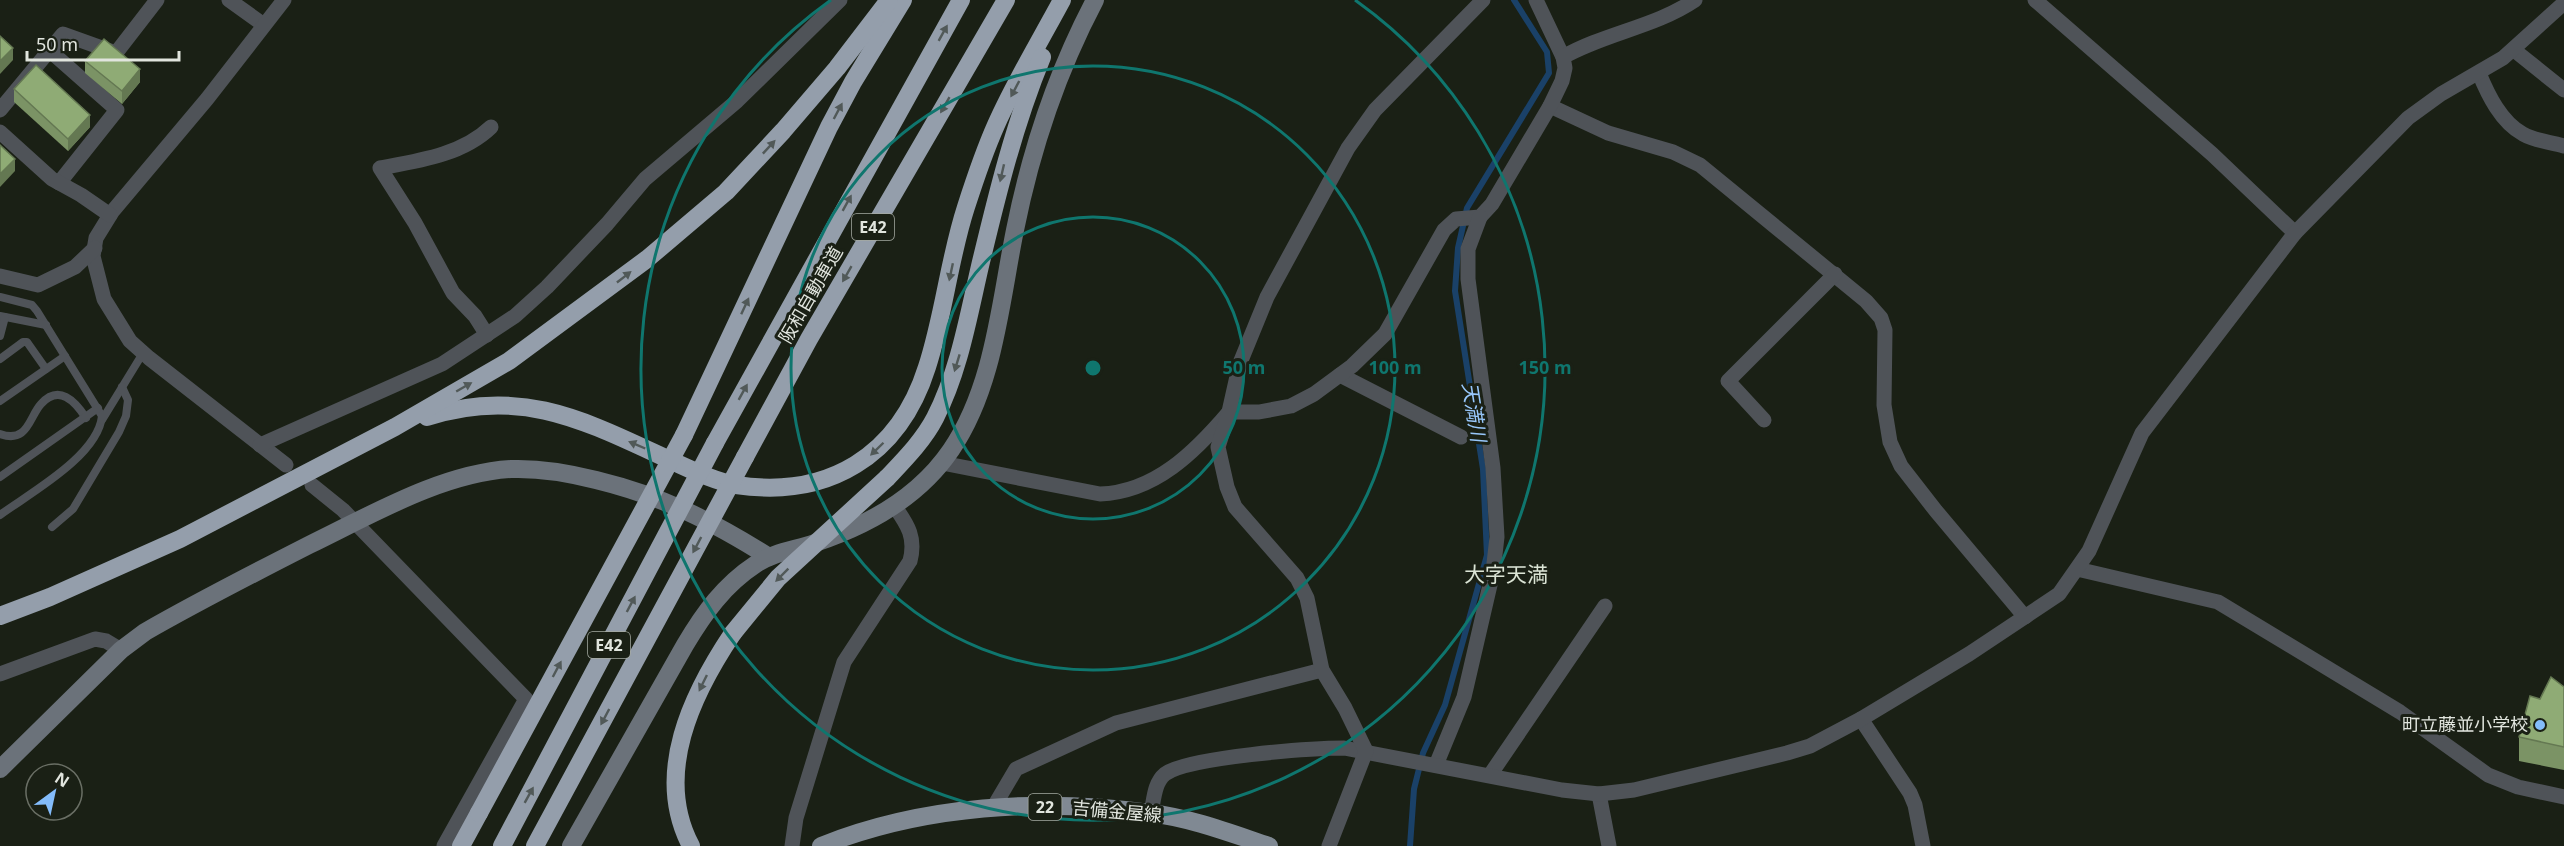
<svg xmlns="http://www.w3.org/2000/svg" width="2564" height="846" font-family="'Noto Sans','Noto Sans JP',sans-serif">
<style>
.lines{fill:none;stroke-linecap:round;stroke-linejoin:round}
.stream{stroke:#1a4168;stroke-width:6}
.lane{stroke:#4f5358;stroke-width:8}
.street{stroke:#4f5358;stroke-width:15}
.secondary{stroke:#6b727a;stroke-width:18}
.primary{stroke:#808993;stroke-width:18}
.highway{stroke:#949eab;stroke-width:18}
.highway-bridge{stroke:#949eab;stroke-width:18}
.wall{fill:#7b9365}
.shaded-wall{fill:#647852}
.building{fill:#8fab75;stroke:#647852;stroke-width:1.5}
.oneway{fill:#515958}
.ring{fill:none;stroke:#0f766e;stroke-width:3}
.poi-dot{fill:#83bcfb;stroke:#1a2015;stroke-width:2}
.labels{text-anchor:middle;stroke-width:6;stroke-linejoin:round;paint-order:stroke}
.shield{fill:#1a2015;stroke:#a5aaa2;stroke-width:1.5}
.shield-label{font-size:16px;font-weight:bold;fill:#e1e5de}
.street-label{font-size:18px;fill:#e1e5de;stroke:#1a2015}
.poi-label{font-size:18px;fill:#e1e5de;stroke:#1a2015;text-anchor:end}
.water-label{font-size:20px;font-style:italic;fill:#98c7fb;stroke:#1a2015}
.quarter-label{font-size:21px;fill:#dbe4d5;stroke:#1a2015}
.centre{fill:#0f766e;stroke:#1a2015;stroke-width:3}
.ring-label{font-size:18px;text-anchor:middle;font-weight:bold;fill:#0f766e;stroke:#1a2015;stroke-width:6;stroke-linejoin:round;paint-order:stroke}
</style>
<rect width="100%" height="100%" fill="#1a2015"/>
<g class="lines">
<polyline class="stream" points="1410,846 1414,789 1423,753 1445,705 1487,555 1483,469 1455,291 1458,248 1467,208 1549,73 1547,52 1514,0"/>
<g class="lane">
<path d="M0 297 32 305 37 311 102 416C98 456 30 493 0 515"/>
<polyline points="0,316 46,325"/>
<polyline points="0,336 5,317"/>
<polyline points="0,359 23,342 27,342 46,369"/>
<polyline points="0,401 65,356"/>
<polyline points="102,420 143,353"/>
<path d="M0 434C28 444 29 417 41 404 59 384 75 401 86 418"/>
<polyline points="0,477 98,408"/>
<polyline points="52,527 73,509 119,432 126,416 128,400 122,387"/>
</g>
<g class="street">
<polyline points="229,0 264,25"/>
<polyline points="284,0 207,99 112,212 96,238 93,256 104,299 130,341 149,358 286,465"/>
<polyline points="1536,0 1563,57"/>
<polyline points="2035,0 2212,154 2295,233"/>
<polyline points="49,50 117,110 59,183"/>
<polyline points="2514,50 2564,90"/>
<path d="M2479 73C2488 95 2501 122 2523 134 2535 141 2551 142 2564 146"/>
<polyline points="1550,106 1608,133 1673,152 1700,165 1866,301 1881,318 1885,330 1884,405 1890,442 1901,466 1936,511 2025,617"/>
<polyline points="0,110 63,34 116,53 157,0"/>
<polyline points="0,132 52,179 81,195 110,215"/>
<polyline points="0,276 38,285 75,267 95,248"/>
<path d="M487 335 475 316 453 293 415 223 380 168C418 161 462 155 491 127"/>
<polyline points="1340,375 1461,437"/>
<polyline points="1764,420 1728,381 1835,274"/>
<polyline points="260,445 442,364 515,316 547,287 607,224 645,179 737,101 840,0"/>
<path d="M942 463 1100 494C1155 492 1195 452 1229 412H1259L1291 406 1314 394 1352 366 1385 334 1444 230 1456 219 1480 217 1492 204 1550 106 1562 81 1565 68 1563 57C1605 33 1655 27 1695 0"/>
<polyline points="312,485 343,510 526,699 444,846"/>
<polyline points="2077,569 2218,602 2400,712 2488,775 2518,787 2564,797"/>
<polyline points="0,674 95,639 106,641 121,650"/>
<polyline points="1861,719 1910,793 1915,805 1923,846"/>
<polyline points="1436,765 1464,697 1493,572 1497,537 1493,468 1468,279 1468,249 1480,217"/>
<polyline points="1490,775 1605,606"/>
<polyline points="1599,794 1609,846"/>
<polyline points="993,808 1016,769 1116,723 1322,670"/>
<path d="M1151 813C1154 800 1154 783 1165 774 1188 757 1312 748 1344 748L1562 790 1599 794 1634 790 1787 753 1810 746 1861 719 1969 654 2059 594 2089 551 2142 433 2295 233 2408 118 2441 94 2503 58 2564 3"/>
<path d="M792 846 796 818 844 662 910 561C916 538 908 525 895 507"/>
<polyline points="1329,846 1366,751 1345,708 1322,670 1307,598 1297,578 1235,507 1227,487 1218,447 1229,412 1240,363 1267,297 1348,148 1375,110 1483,0"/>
</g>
<g class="secondary">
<path d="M0 769 121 650 145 632C199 601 254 573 309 545 371 515 442 473 511 469 540 468 569 473 596 480 662 496 712 521 769 557"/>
<path d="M571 846 685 645C704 613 724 585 756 564 774 552 795 550 815 543 869 525 919 497 951 450 994 387 1000 304 1015 230 1031 150 1057 72 1095 0"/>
</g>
<path class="primary" d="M821 846C923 805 1042 798 1150 813 1191 818 1230 833 1269 846"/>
<g class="highway">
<path d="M427 417C523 386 587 422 672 461 692 470 714 481 736 485 828 499 899 456 927 367 944 315 949 259 966 207 975 179 984 152 996 125 1015 82 1040 41 1062 0"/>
<polyline points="684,435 829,127 853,82 903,0"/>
<polyline points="715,443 961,0"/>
<polyline points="745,457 809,339 1006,0"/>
<path d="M887 478C904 460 923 441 935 418 959 371 968 318 980 266 997 195 1014 125 1042 57"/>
<polyline points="0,616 50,597 180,539 395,427 509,361 647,259 726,192 783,131 837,68 889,0"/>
<polyline points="461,846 479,813"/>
<path d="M691 846C653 774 692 694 733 633"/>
</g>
<g class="highway-bridge">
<polyline points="733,633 778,578 887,478"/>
<polyline points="479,813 684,435"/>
<polyline points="502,846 715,443"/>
<polyline points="535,846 745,457"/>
</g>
</g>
<g class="wall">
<polygon points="85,61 140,82 122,104 85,73"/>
<polygon points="14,89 90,127 68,151 14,102"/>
<polygon points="2564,687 2564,770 2519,761 2519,737 2540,699"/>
</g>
<g class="shaded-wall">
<polygon points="13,48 13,60 0,74 0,61"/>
<polygon points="140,69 140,82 122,104 122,91"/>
<polygon points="90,115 90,127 68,151 68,139"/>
<polygon points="15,159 15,171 0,187 0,174"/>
</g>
<g class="building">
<polygon points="0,36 13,48 0,61"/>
<polygon points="104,39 140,69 122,91 85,61"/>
<polygon points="36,65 90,115 68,139 14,89"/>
<polygon points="0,145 15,159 0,174"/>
<polygon points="2551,677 2564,687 2564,747 2519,737 2530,696 2540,699"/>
</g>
<defs><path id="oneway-solid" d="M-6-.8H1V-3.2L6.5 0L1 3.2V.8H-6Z" transform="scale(1.5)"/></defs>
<g class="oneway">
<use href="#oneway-solid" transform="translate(943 33) rotate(-61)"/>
<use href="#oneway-solid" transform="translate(1015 89) rotate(118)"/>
<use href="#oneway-solid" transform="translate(945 105) rotate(120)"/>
<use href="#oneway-solid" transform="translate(838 111) rotate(-62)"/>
<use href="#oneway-solid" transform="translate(769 147) rotate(-47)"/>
<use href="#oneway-solid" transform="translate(1002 173) rotate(103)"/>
<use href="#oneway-solid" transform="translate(847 203) rotate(-61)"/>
<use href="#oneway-solid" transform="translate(951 272) rotate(102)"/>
<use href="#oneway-solid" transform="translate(847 274) rotate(120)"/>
<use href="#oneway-solid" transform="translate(624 277) rotate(-38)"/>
<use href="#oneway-solid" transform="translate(745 306) rotate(-65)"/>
<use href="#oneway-solid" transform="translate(957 363) rotate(107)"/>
<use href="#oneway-solid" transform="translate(464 387) rotate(-30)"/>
<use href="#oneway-solid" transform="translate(743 392) rotate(-61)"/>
<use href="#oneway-solid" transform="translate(637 445) rotate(-157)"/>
<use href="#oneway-solid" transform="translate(877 449) rotate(136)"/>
<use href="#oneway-solid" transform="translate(697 545) rotate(118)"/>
<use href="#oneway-solid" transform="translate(782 575) rotate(135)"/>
<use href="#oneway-solid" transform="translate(631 604) rotate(-62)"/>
<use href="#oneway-solid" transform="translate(557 669) rotate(-62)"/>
<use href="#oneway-solid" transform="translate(703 683) rotate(116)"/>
<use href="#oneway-solid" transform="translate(605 717) rotate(118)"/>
<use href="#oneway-solid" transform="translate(529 795) rotate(-61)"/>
</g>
<g class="ring">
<circle cx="1093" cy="368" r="151"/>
<circle cx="1093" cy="368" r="302"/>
<path d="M1355 0A452 452 0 1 1 831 0"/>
</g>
<circle class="poi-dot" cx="2540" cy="725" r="6"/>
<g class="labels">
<g class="shield">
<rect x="852" y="214" width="42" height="26" rx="4.5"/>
<rect x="588" y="632" width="42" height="26" rx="4.5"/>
<rect x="1028.5" y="794" width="33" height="26" rx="4.5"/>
</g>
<g class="shield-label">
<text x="873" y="233">E42</text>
<text x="609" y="651">E42</text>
<text x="1045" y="813">22</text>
</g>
<g class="street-label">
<text transform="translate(811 295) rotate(-60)" y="6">阪和自動車道</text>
<text transform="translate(1117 812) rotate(5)" y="6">吉備金屋線</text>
</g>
<g class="poi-label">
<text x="2528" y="731">町立藤並小学校</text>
</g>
<g class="water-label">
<text transform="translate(1474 412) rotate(81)" y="7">天満川</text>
</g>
<g class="quarter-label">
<text x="1506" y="582">大字天満</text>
</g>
</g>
<circle cx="1093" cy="368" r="9" class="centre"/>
<g class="ring-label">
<text x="1244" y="374">50 m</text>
<text x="1395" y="374">100 m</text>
<text x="1545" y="374">150 m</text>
</g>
<g transform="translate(54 792) rotate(33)"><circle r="28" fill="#1a2015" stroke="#6a6f65" stroke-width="1.5"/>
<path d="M0-4.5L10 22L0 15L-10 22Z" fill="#83bcfb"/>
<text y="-9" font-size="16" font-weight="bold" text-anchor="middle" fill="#e1e5de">N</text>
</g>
<path d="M27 51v9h152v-9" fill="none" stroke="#e1e5de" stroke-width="3"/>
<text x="36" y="51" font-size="18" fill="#e1e5de" stroke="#1a2015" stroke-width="4.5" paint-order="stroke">50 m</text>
</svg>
